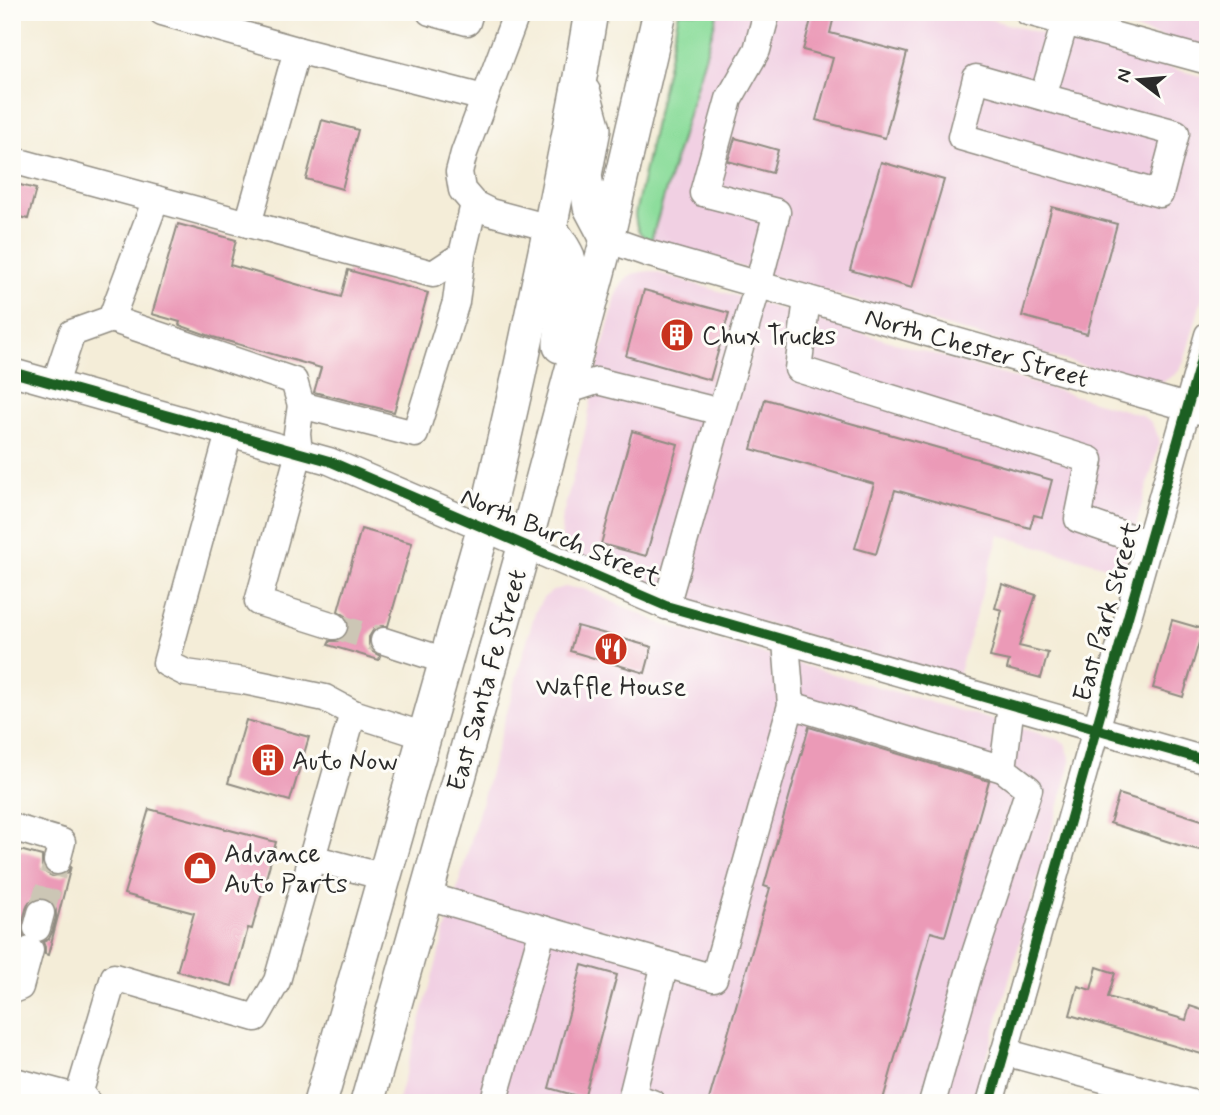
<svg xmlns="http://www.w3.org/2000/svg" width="1220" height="1115" font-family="Mynerve,sans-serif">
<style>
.built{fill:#f1d0e3}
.green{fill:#8ddd9c;stroke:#5c8464;stroke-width:2}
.building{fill:#eb9ab7}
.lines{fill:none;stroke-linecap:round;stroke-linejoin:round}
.minor-tunnel{stroke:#ccc6b5;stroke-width:26;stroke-dasharray:26 13;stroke-linecap:butt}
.minor-casing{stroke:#908c82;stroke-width:29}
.major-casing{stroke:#908c82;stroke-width:36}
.minor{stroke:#fff;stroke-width:26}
.major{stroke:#fff;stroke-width:33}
.cycleway-casing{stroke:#fdfcf7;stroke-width:15}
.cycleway{stroke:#1b5e20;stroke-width:10}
.labels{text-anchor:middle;stroke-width:6;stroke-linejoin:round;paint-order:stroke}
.poi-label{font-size:26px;fill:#2b2b2b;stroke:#fdfcf7;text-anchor:start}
.street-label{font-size:26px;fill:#2b2b2b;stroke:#fdfcf7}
</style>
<rect width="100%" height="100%" fill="#fdfcf7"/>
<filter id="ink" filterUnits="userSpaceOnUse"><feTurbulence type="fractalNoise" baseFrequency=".0143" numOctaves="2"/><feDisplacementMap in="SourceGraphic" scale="14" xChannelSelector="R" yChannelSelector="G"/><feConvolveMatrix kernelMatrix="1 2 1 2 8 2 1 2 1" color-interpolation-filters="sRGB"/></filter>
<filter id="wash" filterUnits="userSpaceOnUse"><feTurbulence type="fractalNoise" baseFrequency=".00686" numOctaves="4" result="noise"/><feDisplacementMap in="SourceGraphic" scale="28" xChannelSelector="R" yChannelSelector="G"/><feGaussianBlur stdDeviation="1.57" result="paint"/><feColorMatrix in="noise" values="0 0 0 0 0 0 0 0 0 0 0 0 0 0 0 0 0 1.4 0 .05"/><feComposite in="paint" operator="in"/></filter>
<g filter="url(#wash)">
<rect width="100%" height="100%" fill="#f4edd8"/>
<g class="built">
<polygon points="718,12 963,12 1208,78 1208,277 1184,362 1176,374 1159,384 1150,385 651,241"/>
<polygon points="1072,12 1208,12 1208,50"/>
<polygon points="651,271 1141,415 1151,422 1159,438 1159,445 1123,571 999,535 957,679 703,605 634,582 576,556 562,541 561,521 584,436 599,361 617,292 624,281 632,274 641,272"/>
<polygon points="565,587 584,589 665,625 1058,739 1065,743 1070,757 1070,766 974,1103 397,1103 535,612 543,598 554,590"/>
</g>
<path class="green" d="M679 12H718L651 241C638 235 636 228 635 214Z"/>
<g id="blocks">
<g class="building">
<polygon points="813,12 835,12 830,33 907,53 885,138 816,120 833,58 803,50"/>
<polygon points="322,120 358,130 342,189 306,179"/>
<polygon points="735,138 778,150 772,173 728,161"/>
<polygon points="881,162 944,180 912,288 850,270"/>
<polygon points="12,183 36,189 28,219 12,215"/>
<polygon points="1052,207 1117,224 1087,334 1022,316"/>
<polygon points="178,224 236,240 230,265 341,297 348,270 428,293 394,412 314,392 321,368 213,337 179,325 180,322 152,314"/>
<polygon points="644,290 729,313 710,380 626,356"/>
<polygon points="765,399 1052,480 1042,517 1034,515 1030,528 895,490 876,554 855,548 874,484 751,449"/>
<polygon points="632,431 678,444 646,556 601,544"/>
<polygon points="361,529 412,543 388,626 381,626 374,629 369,637 369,645 373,652 380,656 379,660 328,645 330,641 337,641 344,638 349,630 349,623 346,616 338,611"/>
<polygon points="1002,584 1036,595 1019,646 1048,653 1041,678 1007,669 1009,661 990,657 1002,610 995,608"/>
<polygon points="1172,620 1203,629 1183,697 1153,688"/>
<polygon points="577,626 652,647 645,673 570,651"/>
<polygon points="246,720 309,737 290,801 228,783"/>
<polygon points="809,727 989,781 945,936 931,932 882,1103 708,1103 770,888 764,886"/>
<polygon points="1119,794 1208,822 1208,852 1179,845 1110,823"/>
<polygon points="149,809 276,842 252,929 248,928 232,986 177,971 194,913 124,894"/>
<polygon points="12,848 42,856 42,866 46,873 52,876 62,876 68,873 71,866 48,955 45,954 45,947 43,942 49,939 52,932 56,917 56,910 53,902 46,898 36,898 29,902 26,909 22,924 22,931 24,936 18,939 15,945 12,944"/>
<polygon points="582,965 617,975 584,1098 549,1088"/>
<polygon points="1097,967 1115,973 1108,997 1186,1020 1190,1006 1208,1012 1208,1056 1070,1015 1078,986 1091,990"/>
</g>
</g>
</g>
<g filter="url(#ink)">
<use href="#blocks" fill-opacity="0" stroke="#908c82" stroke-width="2"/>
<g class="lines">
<g class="minor-tunnel">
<polyline points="334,626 384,641"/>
<polyline points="41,913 57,861"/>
</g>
<defs>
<g id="minor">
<polyline points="162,12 297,50"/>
<polyline points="430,12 467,22 470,12"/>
<polyline points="517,12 464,153 459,172 462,190 474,204 490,212 550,228"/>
<polyline points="1028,12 1208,61"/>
<polyline points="1043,97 976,78 961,137 1160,194 1176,133 1043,97 1065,22"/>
<polyline points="12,160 433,274 462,255 474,204"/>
<polyline points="248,224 297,50 484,98"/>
<polyline points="607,239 647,253 1208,413"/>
<polyline points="807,299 798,369 1090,460 1078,519 1149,544"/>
<polyline points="111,319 294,381 301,405"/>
<polyline points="12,372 329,461 666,606 1208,761"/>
<polyline points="55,384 72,333 111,319 156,199"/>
<polyline points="566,391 597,381 721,412 758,285 777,212 703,193 729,99 757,50 767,12"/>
<polyline points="229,433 166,663 186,673 244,681 325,698 353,713 425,736"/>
<polyline points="666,606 721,412"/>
<polyline points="334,626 258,602 299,453 297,433 301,405 415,434 456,302 462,255"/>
<polyline points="384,641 446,661"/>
<polyline points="791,705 1003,769"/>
<polyline points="12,827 62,842 57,861"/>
<polyline points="312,858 385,877"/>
<polyline points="424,895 714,978 791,705 786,641"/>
<polyline points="37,928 41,913"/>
<polyline points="12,990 20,987 30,950"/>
<polyline points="1004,1052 1191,1103"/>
<polyline points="77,1101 114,977 256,1018 277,981 353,713"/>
<polyline points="493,1103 543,929"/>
<polyline points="652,1103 632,1096 665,964"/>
<polyline points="932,1103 971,966 1029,789 1003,769 1011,705"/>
<polyline points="990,1103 1208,335"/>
</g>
<g id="major">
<polyline points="584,93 594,129 585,175 590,207 607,239"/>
<path d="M550 228C556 237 564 247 568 257 575 279 560 321 560 346"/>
<polyline points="12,1084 84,1103"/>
<polyline points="320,1103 484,527 518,379 550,228 580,77 591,12"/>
<polyline points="367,1103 525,544 607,239 660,12"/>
</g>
</defs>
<use href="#minor" class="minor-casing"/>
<use href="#major" class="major-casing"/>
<use href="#minor" class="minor"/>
<use href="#major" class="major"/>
<defs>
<g id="cycleway">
<polyline points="12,372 329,461 666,606 1208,761"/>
<polyline points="990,1103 1208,335"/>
</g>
</defs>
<use href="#cycleway" class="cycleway-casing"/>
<use href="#cycleway" class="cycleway"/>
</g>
</g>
<defs>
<symbol id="building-disc" viewBox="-11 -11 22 22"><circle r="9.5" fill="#c8321e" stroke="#fdfcf7"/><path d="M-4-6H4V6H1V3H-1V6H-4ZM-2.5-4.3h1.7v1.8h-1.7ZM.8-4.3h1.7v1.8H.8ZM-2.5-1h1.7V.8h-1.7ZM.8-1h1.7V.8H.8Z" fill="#fff"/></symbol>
<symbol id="restaurant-disc" viewBox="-11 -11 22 22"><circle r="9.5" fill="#c8321e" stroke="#fdfcf7"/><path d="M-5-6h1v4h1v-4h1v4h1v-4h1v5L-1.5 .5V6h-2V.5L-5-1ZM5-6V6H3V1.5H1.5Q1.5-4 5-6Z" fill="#fff"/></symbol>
<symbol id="shop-disc" viewBox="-11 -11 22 22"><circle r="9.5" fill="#c8321e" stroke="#fdfcf7"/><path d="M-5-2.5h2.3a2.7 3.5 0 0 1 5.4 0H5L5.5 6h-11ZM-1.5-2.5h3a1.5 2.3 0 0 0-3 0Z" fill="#fff"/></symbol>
</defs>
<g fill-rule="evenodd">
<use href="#building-disc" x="658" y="316" width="38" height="38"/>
<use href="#restaurant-disc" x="592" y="630" width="38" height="38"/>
<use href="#building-disc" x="249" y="741" width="38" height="38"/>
<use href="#shop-disc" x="181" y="849" width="38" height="38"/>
</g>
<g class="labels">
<g class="poi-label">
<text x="702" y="344">Chux Trucks</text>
<text x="611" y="695" text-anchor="middle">Waffle House</text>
<text x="292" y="769">Auto Now</text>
<text x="224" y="862">Advance<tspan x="224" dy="30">Auto Parts</tspan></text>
</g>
<g class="street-label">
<text transform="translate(977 347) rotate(16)" y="9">North Chester Street</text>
<text transform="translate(561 536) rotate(23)" y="9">North Burch Street</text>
<text transform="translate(1106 611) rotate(-74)" y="9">East Park Street</text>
<text transform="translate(486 680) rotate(-74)" y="9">East Santa Fe Street</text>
</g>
</g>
<rect width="1220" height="1115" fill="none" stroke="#fdfcf7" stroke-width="42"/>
<g transform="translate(1139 80) rotate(286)" stroke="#fdfcf7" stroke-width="5" paint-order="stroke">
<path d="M0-5L12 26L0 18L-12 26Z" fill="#2b2b2b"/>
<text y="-10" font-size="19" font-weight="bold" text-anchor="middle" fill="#2b2b2b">N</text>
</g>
</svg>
